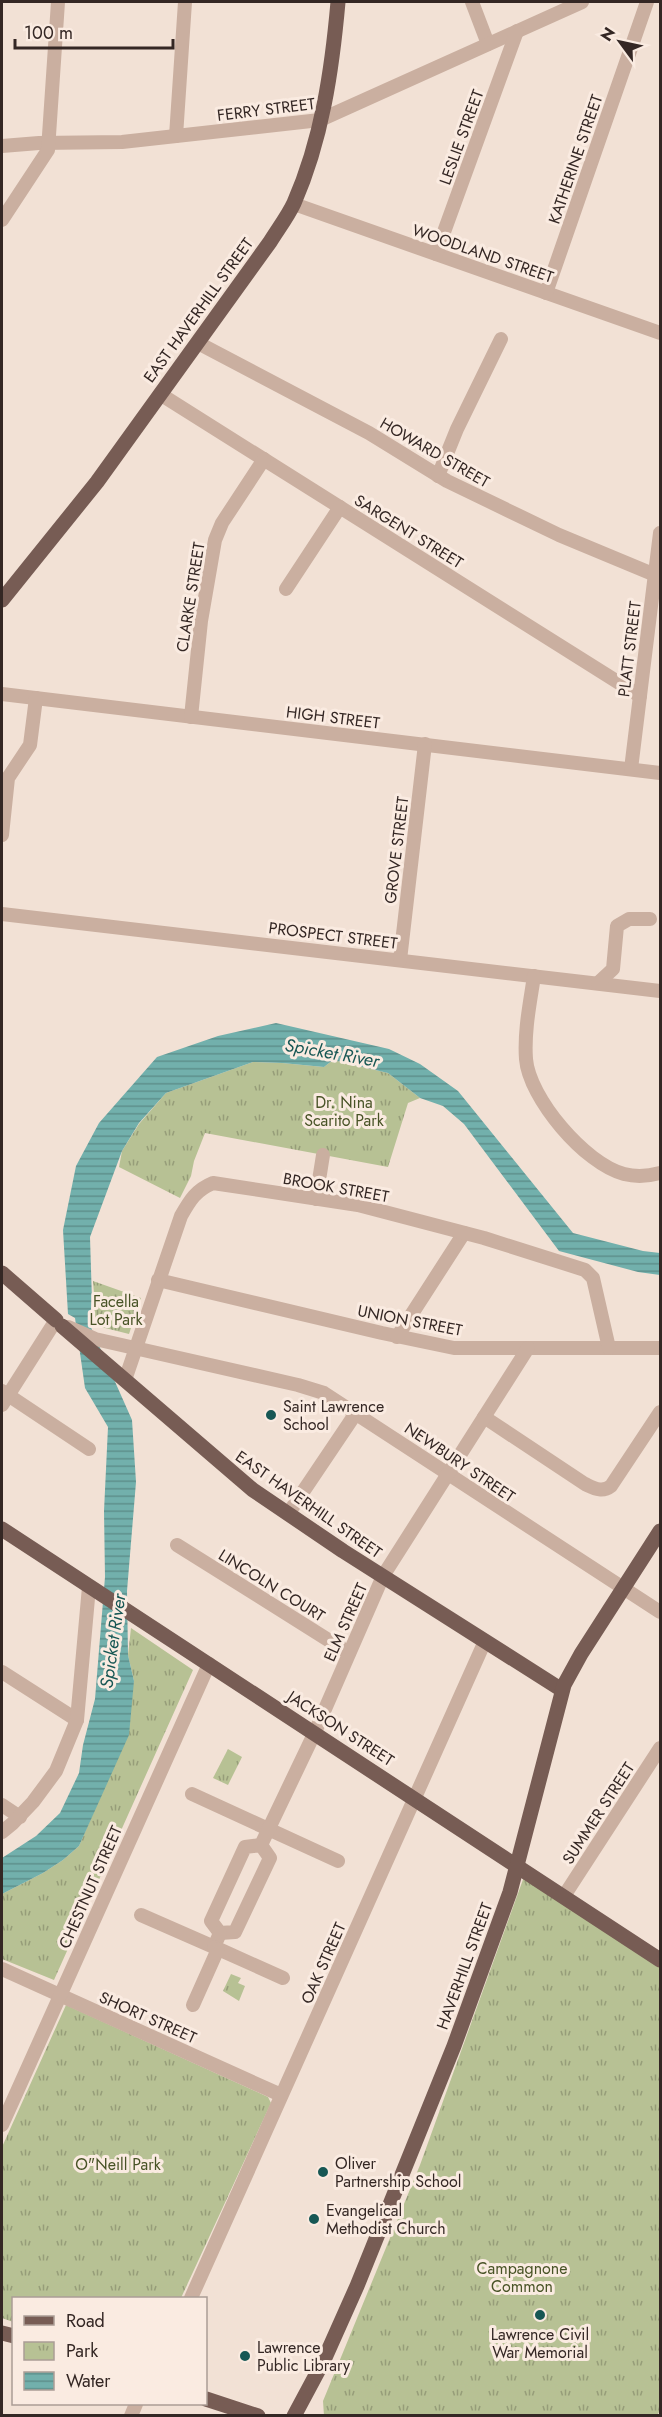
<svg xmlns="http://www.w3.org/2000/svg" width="662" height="2417" font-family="Jost,sans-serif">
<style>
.park{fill:url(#park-tufts)}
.water{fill:url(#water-rules)}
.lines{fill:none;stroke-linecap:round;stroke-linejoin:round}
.minor{stroke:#caafa0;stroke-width:14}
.major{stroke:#775c54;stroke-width:15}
.poi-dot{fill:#175754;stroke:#faebe1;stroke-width:2}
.labels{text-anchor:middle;stroke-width:6;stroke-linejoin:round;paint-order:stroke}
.street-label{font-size:16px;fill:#342724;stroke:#faebe1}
.park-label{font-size:16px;fill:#485326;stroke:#faebe1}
.poi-label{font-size:16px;fill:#342724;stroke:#faebe1;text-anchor:start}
.water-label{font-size:18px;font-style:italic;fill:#175754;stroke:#faebe1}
</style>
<defs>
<pattern id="park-tufts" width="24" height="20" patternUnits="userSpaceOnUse" patternTransform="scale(1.5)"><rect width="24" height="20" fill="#b7c194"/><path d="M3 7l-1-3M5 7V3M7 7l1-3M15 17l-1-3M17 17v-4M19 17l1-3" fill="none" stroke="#969d79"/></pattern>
<pattern id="water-rules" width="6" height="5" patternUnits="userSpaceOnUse" patternTransform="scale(1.5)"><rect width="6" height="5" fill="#72b0ac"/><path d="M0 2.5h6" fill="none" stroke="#5e8f8c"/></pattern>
</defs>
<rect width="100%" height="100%" fill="#f2e1d5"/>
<g class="park">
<polygon points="333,1060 388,1073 420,1098 408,1103 388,1167 205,1133 194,1161 191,1176 180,1198 119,1167 122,1151 139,1124 166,1093 253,1062 282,1063 324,1067"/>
<polygon points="93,1281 141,1298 129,1334 93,1325 95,1306"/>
<polygon points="131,1628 193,1670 54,1980 2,1959 2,1894 43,1873 63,1860 79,1846 116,1760 134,1681 128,1655"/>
<polygon points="228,1749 242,1757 228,1785 213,1778"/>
<polygon points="525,1874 660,1964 660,2410 657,2416 324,2416 323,2401 420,2165"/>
<polygon points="231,1974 241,1978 238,1983 245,1986 239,2001 223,1991"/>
<polygon points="66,2005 268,2097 271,2103 181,2298 14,2298 13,2322 2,2318 2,2147"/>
</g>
<polygon class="water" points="276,1023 389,1049 420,1064 458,1091 573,1233 643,1251 660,1253 660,1275 638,1272 559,1251 464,1124 443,1106 420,1098 388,1073 333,1060 324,1067 282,1063 253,1062 166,1093 139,1123 122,1151 90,1237 92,1301 89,1323 132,1420 136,1482 127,1591 128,1655 134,1681 129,1735 79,1846 63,1860 43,1873 2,1894 2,1858 36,1836 60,1813 79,1773 83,1745 95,1699 105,1577 104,1511 108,1427 85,1388 75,1318 68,1314 63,1230 76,1166 99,1123 157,1057 218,1036"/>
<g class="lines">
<g class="minor">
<polyline points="472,2 488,44"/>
<polyline points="176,136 185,2"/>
<polyline points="2,146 39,143 122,142 320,120 582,2"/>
<polyline points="294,204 660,333"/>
<polyline points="2,220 48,150 58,2"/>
<polyline points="436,254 517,31"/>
<polyline points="546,293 647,2"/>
<polyline points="198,343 369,433 447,481 559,535 660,577"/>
<polyline points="160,394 640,696"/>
<polyline points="438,476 457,429 501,339"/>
<polyline points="286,589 340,507"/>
<polyline points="2,694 660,773"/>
<polyline points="191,717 201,621 215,540 222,523 264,459"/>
<polyline points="631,769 660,533"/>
<polyline points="2,835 8,778 30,745 36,698"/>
<polyline points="2,914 660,991"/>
<polyline points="400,960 425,744"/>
<path d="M534 976C530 1003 524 1031 526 1059 529 1098 585 1164 624 1174 636 1177 649 1176 660 1173"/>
<polyline points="598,983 613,969 617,926 629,919 650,919"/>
<polyline points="316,1199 323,1155"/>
<polyline points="158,1280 382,1333 454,1348 660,1348"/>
<polyline points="68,1327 95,1339 298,1385 324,1393 660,1612"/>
<polyline points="397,1337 464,1233"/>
<path d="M125 1380 181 1216C190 1200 196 1190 213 1183L358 1205 484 1238 585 1270 593 1278 609 1348"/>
<polyline points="2,1391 89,1449"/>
<polyline points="2,1405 56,1320"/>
<path d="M484 1417 585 1484C594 1488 602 1493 611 1486L660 1412"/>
<polyline points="288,1514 356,1413"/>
<polyline points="177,1545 349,1653"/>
<polyline points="2,1672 77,1720"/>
<polyline points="192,1794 338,1861"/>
<polyline points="2,1805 20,1817"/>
<polyline points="2,1832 13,1823 33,1802 56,1771 77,1720 89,1587"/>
<polyline points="261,1845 270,1858 235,1932 220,1933 211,1921 245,1847 261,1845 315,1732 383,1576 528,1348"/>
<polyline points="564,1896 660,1748"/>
<polyline points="141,1915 214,1947 220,1933"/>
<polyline points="214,1947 283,1978"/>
<polyline points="2,1969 281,2095"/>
<polyline points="193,2005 218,1949"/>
<polyline points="2,2125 209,1664"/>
<polyline points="191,2298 485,1641"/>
<polyline points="131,2416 136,2404"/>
</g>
<g class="major">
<path d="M2 600 97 482 270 242C278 229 288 216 294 203 322 139 332 70 338 2"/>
<polyline points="2,1273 56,1320"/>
<polyline points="62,1326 253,1490 343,1551 562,1690"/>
<polyline points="2,1529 660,1960"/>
<polyline points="2,2333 14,2336"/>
<polyline points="206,2399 258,2416"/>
<polyline points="294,2416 324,2360 357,2286 454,2046 510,1892 564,1685 581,1654 660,1531"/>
</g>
</g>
<g class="poi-dot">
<circle cx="271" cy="1415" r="6"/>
<circle cx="323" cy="2172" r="6"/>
<circle cx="314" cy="2219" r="6"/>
<circle cx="540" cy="2315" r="6"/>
<circle cx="245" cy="2356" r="6"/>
</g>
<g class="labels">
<g class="street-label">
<text transform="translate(266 109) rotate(-7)" y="6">FERRY STREET</text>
<text transform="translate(461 137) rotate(-70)" y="6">LESLIE STREET</text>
<text transform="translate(575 159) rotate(-71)" y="6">KATHERINE STREET</text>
<text transform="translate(483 253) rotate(19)" y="6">WOODLAND STREET</text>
<text transform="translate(198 310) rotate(-54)" y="6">EAST HAVERHILL STREET</text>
<text transform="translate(435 452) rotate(30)" y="6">HOWARD STREET</text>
<text transform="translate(409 531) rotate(32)" y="6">SARGENT STREET</text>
<text transform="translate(190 597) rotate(-81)" y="6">CLARKE STREET</text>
<text transform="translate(629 649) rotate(-83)" y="6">PLATT STREET</text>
<text transform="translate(333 717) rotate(7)" y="6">HIGH STREET</text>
<text transform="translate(396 850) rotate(-83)" y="6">GROVE STREET</text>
<text transform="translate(333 935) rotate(7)" y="6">PROSPECT STREET</text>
<text transform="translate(336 1187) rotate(10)" y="6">BROOK STREET</text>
<text transform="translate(410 1320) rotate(11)" y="6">UNION STREET</text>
<text transform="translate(460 1462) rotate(34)" y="6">NEWBURY STREET</text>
<text transform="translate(309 1504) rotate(35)" y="6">EAST HAVERHILL STREET</text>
<text transform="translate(272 1585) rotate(32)" y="6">LINCOLN COURT</text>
<text transform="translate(345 1622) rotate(-66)" y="6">ELM STREET</text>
<text transform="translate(341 1728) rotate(33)" y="6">JACKSON STREET</text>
<text transform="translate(598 1813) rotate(-57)" y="6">SUMMER STREET</text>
<text transform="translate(90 1887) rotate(-66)" y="6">CHESTNUT STREET</text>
<text transform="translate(323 1963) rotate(-66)" y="6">OAK STREET</text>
<text transform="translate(464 1966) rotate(-70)" y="6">HAVERHILL STREET</text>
<text transform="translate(148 2017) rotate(24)" y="6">SHORT STREET</text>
</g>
<g class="park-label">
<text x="344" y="1108">Dr. Nina<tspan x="344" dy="18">Scarito Park</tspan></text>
<text x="116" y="1307">Facella<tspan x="116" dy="18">Lot Park</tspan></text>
<text x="118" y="2170">O"Neill Park</text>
<text x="522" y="2274">Campagnone<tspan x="522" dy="18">Common</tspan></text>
</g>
<g class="poi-label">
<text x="283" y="1412">Saint Lawrence<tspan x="283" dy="18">School</tspan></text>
<text x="335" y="2169">Oliver<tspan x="335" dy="18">Partnership School</tspan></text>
<text x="326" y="2216">Evangelical<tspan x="326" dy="18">Methodist Church</tspan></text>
<text x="540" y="2340" text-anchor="middle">Lawrence Civil<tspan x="540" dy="18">War Memorial</tspan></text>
<text x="257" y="2353">Lawrence<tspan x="257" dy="18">Public Library</tspan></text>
</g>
<g class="water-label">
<text transform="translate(332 1053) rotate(10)" y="6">Spicket River</text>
<text transform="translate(113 1641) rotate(-82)" y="6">Spicket River</text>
</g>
</g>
<rect width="662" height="2417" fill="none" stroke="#342724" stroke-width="6"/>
<rect x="12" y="2297" width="195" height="108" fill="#faebe1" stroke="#ab9d95" stroke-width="1.5"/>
<rect x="24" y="2316" width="30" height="9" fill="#775c54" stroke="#ab9d95" stroke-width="1.5"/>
<text x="66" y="2327" font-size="18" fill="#342724">Road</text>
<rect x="24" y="2342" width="30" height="18" fill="url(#park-tufts)" stroke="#ab9d95" stroke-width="1.5"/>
<text x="66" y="2357" font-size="18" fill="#342724">Park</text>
<rect x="24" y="2372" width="30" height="18" fill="url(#water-rules)" stroke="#ab9d95" stroke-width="1.5"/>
<text x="66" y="2387" font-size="18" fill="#342724">Water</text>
<g transform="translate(620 42) rotate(303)" stroke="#faebe1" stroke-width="4.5" paint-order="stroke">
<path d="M0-4.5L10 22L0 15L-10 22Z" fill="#342724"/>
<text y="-9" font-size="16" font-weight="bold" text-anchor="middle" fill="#342724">N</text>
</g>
<path d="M15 39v9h158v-9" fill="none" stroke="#342724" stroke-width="3"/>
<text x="24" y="39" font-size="18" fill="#342724" stroke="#faebe1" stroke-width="4.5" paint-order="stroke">100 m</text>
</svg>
